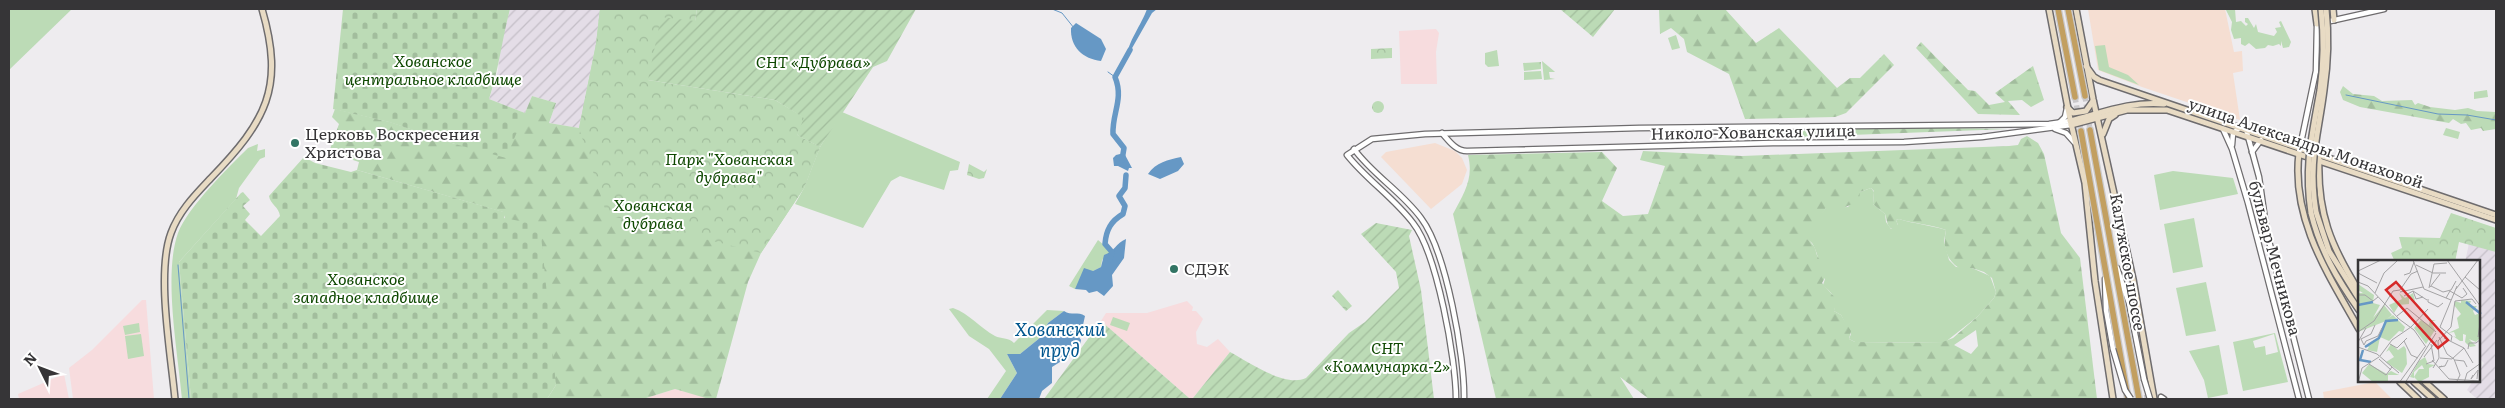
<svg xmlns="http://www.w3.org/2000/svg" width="2505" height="408" font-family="Literata,serif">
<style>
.commercial{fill:#f5ded2}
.industrial{fill:url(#industrial-furrows)}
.education{fill:#f7dcde}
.grass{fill:#bcdbb6;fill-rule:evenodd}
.forest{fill:url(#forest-firs);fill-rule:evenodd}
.cemetery{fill:url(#cemetery-stones)}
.park{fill:url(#park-crowns)}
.garden{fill:url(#garden-furrows)}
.water{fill:#6698c5}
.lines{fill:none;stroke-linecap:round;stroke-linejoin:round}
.stream{stroke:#6698c5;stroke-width:1}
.river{stroke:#6698c5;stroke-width:5.5}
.tertiary-tunnel{stroke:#c9c7ca;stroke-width:4.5;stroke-dasharray:4.5 2;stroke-linecap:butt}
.trunk-tunnel{stroke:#c9c7ca;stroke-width:5.5;stroke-dasharray:5.5 3;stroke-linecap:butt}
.tertiary-casing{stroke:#6e6c6e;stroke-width:7}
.secondary-casing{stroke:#6e6c6e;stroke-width:8}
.trunk-casing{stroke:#cbcacb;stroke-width:8}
.tertiary{stroke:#fff;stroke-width:4.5}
.secondary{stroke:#e8dbc4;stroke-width:5}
.trunk{stroke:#c29f60;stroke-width:5.5}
.tertiary-bridge-casing{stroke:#6e6c6e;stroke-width:7;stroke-linecap:butt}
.secondary-bridge-casing{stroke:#6e6c6e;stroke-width:8;stroke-linecap:butt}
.tertiary-bridge{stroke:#fff;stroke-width:4.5}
.secondary-bridge{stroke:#e8dbc4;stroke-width:5}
.poi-dot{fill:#327464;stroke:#fff;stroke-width:2}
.labels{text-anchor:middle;stroke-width:4;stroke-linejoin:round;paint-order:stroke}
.park-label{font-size:16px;font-style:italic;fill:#0e4800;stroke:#fff}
.street-label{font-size:16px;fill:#363537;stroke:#fff}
.poi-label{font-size:16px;fill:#363537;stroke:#fff;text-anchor:start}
.water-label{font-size:18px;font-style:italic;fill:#00568e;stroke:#fff}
.inset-river{fill:none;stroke:#6698c5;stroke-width:2.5}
.inset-road{fill:none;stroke:#a4a3a5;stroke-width:1}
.view{fill:#d62828;fill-opacity:0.15;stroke:#d62828;stroke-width:2.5}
.inset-edge{fill:none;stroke:#363537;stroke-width:2.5}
</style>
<defs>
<pattern id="industrial-furrows" width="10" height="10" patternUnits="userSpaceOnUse" patternTransform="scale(1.25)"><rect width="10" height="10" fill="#e4dde7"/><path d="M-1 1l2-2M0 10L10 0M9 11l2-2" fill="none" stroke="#c4bec7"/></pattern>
<pattern id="forest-firs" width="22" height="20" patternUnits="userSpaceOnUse" patternTransform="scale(1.25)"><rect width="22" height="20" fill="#bcdbb6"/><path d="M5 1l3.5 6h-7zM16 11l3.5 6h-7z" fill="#a2bd9d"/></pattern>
<pattern id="cemetery-stones" width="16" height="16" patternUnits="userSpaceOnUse" patternTransform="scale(1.25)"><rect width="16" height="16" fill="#bcdbb6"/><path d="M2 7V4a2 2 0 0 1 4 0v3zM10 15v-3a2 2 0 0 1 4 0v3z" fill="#a2bd9d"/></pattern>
<pattern id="park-crowns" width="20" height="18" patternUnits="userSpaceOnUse" patternTransform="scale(1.25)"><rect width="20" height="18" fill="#bcdbb6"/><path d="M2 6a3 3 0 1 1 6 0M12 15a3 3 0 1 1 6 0" fill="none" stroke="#a2bd9d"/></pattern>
<pattern id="garden-furrows" width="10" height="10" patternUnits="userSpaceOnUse" patternTransform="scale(1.25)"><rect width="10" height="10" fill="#bcdbb6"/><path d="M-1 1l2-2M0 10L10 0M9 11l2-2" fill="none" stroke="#a2bd9d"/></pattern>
</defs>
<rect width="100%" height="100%" fill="#eeecef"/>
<g class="commercial">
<polygon points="2088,9 2225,9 2234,52 2242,51 2243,71 2233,73 2240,120 2142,87 2098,70"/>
<polygon points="1435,143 1455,151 1462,158 1467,170 1462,184 1431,209 1381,157 1386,152"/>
<polygon points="2375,382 2392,399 2324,399 2323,392"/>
</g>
<g class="industrial">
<polygon points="510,9 600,9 596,44 579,128 549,123 556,103 532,96 525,113 489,99 498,71 500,46"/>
<polygon points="2470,239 2496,249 2496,399 2477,399 2467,390 2472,382 2479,382 2479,372 2484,363 2479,358 2479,262 2465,262"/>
</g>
<g class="education">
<polygon points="1436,29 1439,33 1436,52 1437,84 1401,84 1399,31"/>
<polygon points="142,300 146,300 154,399 73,399 69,368 92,350"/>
<polygon points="1187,301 1193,307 1192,311 1196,311 1203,319 1196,332 1197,344 1207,347 1218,339 1230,352 1193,398 1189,398 1101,321 1106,313 1147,313"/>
<polygon points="64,374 69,399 19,399 18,394"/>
<polygon points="675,389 701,396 709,399 643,399"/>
</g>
<g class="grass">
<polygon points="9,9 72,9 9,70"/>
<polygon points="2235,9 2236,22 2241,21 2246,26 2248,24 2245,22 2245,18 2248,18 2254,28 2256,24 2258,32 2274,36 2277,32 2275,28 2281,27 2279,22 2281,21 2291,42 2289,47 2283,48 2281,41 2281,46 2279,44 2273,46 2268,45 2265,48 2256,49 2249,43 2245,46 2241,44 2241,38 2234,39 2231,30 2232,22 2226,10"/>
<polygon points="1676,35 1680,48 1672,50 1668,38"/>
<polygon points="2105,45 2109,67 2128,75 2139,85 2099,70 2095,46"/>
<polygon points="1497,50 1499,66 1488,67 1485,64 1485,53"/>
<polygon points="1542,61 1554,71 1555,72 1549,72 1550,78 1555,79 1544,80"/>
<polygon points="1541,71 1542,79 1524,80 1524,72"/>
<polygon points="2487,90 2488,97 2474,99 2474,92"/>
<polygon points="842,112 960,162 958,170 950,171 944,190 900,176 891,181 863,228 795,204 804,188 820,147"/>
<polygon points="2446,128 2460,132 2458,139 2443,135"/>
<path d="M258 144 257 151 265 149V157L260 159 239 188 236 199 179 262 191 399H182C178 353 163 275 178 233 188 207 228 168 248 148Z"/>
<polygon points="2173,171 2233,178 2238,194 2160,210 2154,175"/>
<path d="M1871 188 1874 192 1873 204 1885 214 1886 222 1891 229 1898 225 1896 220 1899 219C1915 224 1930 225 1946 230L1944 241 1949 260 1956 267 1972 268 1990 276 1996 292 1994 298 1977 317 1944 343 1855 342 1849 339 1851 334 1841 315 1834 311C1836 297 1834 295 1823 285L1825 279C1821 270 1817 250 1812 243 1808 239 1805 240 1803 234L1826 208 1848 207 1860 192Z"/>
<polygon points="2194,218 2203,267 2173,273 2164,224"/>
<polygon points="1098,240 1112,252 1102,260 1101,267 1093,271 1075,289 1069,286"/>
<polygon points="2206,282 2216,331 2186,336 2176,288"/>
<path d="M953 308C970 314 980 328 995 336 1001 339 1008 337 1014 343L1047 310 1064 311 1048 323 1041 337 1020 354H1007L1017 373 1000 399H987L1006 371 989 349 969 336 949 309Z"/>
<polygon points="1113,317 1130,323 1127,331 1110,325"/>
<polygon points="139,323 140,332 125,335 123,326"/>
<path d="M2275 333 2288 382 2243 391 2233 342ZM2274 334 2278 352 2266 355 2265 346 2255 348 2253 341Z"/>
<polygon points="141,334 144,356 128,359 125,336"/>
<polygon points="2219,345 2228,394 2208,398 2204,380 2189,351"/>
</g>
<g class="forest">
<polygon points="600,9 660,13 648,81 805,118 797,135 820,147 804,188 761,253 748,282 716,399 709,399 675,389 643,399 547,399 556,385 503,212 357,170 359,162 329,152 339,124 332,117 335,109 390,122 455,144 525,113 532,96 556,103 549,123 579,128 596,44"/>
<polygon points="1659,9 1725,9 1756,43 1779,28 1837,88 1850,78 1860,78 1884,54 1894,65 1846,113 1835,117 1745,119 1729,74 1687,52 1684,39 1671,28 1660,34"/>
<polygon points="1921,42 1968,90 1975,91 1989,105 2005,102 1995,93 2033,66 2044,100 2031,107 2022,100 2008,101 2020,115 1978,114 1916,48"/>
<polygon points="2343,86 2353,94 2374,96 2382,101 2412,100 2415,105 2418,103 2430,107 2455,110 2468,108 2477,111 2496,112 2496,129 2483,131 2481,128 2471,130 2466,123 2461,124 2453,119 2449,123 2360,107 2343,100 2340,92"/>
<polygon points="1881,127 2009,129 1745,139 1744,130"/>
<path d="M2027 136 2038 143 2044 154 2061 233 2080 258 2097 399H1649L1620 377 1634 399H1496L1453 214C1464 193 1474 179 1468 155L1602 152 1617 168 1602 201 1623 216 1648 214 1665 166 1640 160 1643 151 1742 156 2009 146 2018 145 2021 139ZM1871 188 1874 191 1873 204 1885 214C1888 222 1886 229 1897 230L1899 228 1896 220 1899 219C1915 224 1930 224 1946 230 1943 245 1945 259 1959 268H1972L1984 272 1992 278 1996 292 1994 298 1977 317 1953 338 1940 343 1855 342 1849 339 1851 331 1841 315 1834 311 1837 300 1822 283 1826 276 1822 262C1814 255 1818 250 1812 244 1809 239 1806 240 1804 234L1815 224 1826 208 1841 209 1859 201 1860 192ZM1976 330 1978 346 1971 354 1954 345Z"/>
</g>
<g class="cemetery">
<path d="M343 9H510C502 39 499 69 489 99L525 113 506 158 455 144 389 122 333 109Z"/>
<path d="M304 157 315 163 351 172 357 170 504 212V218L540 225 556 385 547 399H191L179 262 241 193 243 192 250 200 243 206 250 214 245 220 261 236 280 216C279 207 270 204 269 196Z"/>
</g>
<g class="park">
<polygon points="600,9 697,9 695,21 648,80 775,100 805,118 797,135 820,147 804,188 761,253 607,215 579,128 596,44"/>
<polygon points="1392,48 1392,58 1371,59 1371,49"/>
<polygon points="1541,62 1541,69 1524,71 1523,63"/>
<circle cx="1378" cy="107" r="6"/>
<polygon points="969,164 984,172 987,169 984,178 979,179 967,175"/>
<polygon points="2451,213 2496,228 2496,252 2459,242 2455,262 2395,262 2391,253 2402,248 2399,237 2440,238"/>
<polygon points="1338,290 1352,306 1346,311 1332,296"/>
</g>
<g class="garden">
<polygon points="697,9 916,9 887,61 873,67 820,147 797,135 804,118 775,100 648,80 661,17 695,21"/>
<polygon points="1560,9 1615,9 1593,37"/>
<path d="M1376 223 1412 230 1409 236 1421 290 1434 399H1044L1101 321 1189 398H1193L1230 352C1249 362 1285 388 1306 378L1349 333 1365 322 1399 288 1396 272 1361 234Z"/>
</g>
<g class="water">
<path d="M1147 9H1157L1152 13 1127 57C1127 43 1142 24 1147 9Z"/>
<path d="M1076 23 1101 39 1106 49 1101 61C1083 59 1070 47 1071 28Z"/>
<polygon points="1124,153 1132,168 1129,168 1128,171 1118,166 1114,166 1113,158 1116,155"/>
<path d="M1181 157 1184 164 1178 171 1160 179 1148 174C1156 162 1168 160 1181 157Z"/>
<path d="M1126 239 1124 258 1112 275 1113 286 1104 296 1097 291 1089 293 1086 290 1075 289 1084 268 1093 271 1101 267 1104 255C1114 252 1116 243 1126 239Z"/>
<path d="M1064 311C1071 316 1078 311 1085 316L1083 325 1076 333 1081 340 1079 350 1052 367V383L1042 391 1039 399H1000L1017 373 1007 354H1020L1041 337 1048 323Z"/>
</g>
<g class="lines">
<g class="stream">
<polyline points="1052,9 1062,13 1074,28"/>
<polyline points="1108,72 1115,77"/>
<polyline points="2346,95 2438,114 2467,115 2496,120"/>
<polyline points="178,265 189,399"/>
</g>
<g class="river">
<path d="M1122 160 1124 148 1113 134C1112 113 1124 99 1115 77L1130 50"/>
<path d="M1110 260 1112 252 1105 244C1106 230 1111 221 1123 214L1125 206 1119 196 1125 188 1126 175"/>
</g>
<polyline class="tertiary-tunnel" points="2138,399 2149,396 2161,397"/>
<g class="trunk-tunnel">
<polyline points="2085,96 2090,130"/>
<polyline points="2075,97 2081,131"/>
</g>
<defs>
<g id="tertiary">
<polyline points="2059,123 2065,117 2067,108"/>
<polyline points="2055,129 2066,133 2074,142"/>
<polyline points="2223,129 2232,149 2248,203 2299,399"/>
<polyline points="2246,129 2259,177 2267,233 2309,399"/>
<path d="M1442 133C1449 141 1456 151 1467 151L1773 143 1904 142 1982 137 2071 125"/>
<polyline points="2232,145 2233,133 2241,127"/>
<path d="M1354 149C1373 175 1402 192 1421 218 1446 251 1465 357 1464 399"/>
<polyline points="2252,152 2261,140"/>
<polyline points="2299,152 2316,71 2317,24 2384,9"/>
<polyline points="2117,268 2129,303 2144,379"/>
<polyline points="2105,279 2106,310 2113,349"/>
<polyline points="2161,397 2164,399"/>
<path d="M1456 399C1456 360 1437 253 1413 223 1394 198 1367 180 1347 155L1372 139 1425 134 1639 128 2049 124 2070 121"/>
</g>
<g id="secondary">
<polyline points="2049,9 2070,119 2085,183 2095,281 2113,399"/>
<polyline points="2076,9 2093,99 2133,279 2154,399"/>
<polyline points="2315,9 2317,24"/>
<polyline points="2333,9 2334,20"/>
<polyline points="2086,66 2094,77 2099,80 2496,215"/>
<polyline points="2067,107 2073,113 2086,111 2093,101"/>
<path d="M2070 121C2102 113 2130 101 2164 104"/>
<polyline points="2071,125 2127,110 2167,110 2496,220"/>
<polyline points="2103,134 2109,119 2115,115"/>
<path d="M2299 153C2291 219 2328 274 2359 329"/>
<path d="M2319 159C2317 213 2331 246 2359 291"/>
<polyline points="2316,212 2329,251 2359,299"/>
<path d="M2311 213C2320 250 2337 279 2359 310"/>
<polyline points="2400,382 2418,399"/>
<polyline points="2414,382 2433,399"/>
<polyline points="2425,382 2444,399"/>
<path d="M175 399C171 355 156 273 171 233 179 211 195 195 211 178 266 121 285 88 262 9"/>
</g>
<g id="trunk">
<polyline points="2058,9 2075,97"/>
<polyline points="2068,9 2085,96"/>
<polyline points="2090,130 2139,399"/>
<polyline points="2081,131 2128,399"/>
</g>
</defs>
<use href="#tertiary" class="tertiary-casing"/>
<use href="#secondary" class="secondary-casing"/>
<use href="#trunk" class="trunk-casing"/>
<use href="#tertiary" class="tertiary"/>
<use href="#secondary" class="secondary"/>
<use href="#trunk" class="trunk"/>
<defs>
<g id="tertiary-bridge">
<polyline points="2113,349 2125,390 2131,399"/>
<polyline points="2144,379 2150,399"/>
</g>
<g id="secondary-bridge">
<path d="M2316 212C2308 162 2318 137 2324 90 2328 63 2329 36 2326 9"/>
<path d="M2311 213C2304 165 2312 136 2320 90 2324 63 2324 36 2321 9"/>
</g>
</defs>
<use href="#tertiary-bridge" class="tertiary-bridge-casing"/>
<use href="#secondary-bridge" class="secondary-bridge-casing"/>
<use href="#tertiary-bridge" class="tertiary-bridge"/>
<use href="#secondary-bridge" class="secondary-bridge"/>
</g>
<g class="poi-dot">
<circle cx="295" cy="143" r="5"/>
<circle cx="1174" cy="269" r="5"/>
</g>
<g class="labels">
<g class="park-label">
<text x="433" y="67">Хованское<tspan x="433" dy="18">центральное кладбище</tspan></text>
<text x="813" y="68">СНТ «Дубрава»</text>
<text x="729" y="165">Парк "Хованская<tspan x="729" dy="18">дубрава"</tspan></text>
<text x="653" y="211">Хованская<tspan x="653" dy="18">дубрава</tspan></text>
<text x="366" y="285">Хованское<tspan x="366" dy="18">западное кладбище</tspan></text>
<text x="1387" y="354">СНТ<tspan x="1387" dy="18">«Коммунарка-2»</tspan></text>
</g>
<g class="street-label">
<text transform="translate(1753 132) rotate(-1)" y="6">Николо-Хованская улица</text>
<text transform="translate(2306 143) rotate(19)" y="6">улица Александры Монаховой</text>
<text transform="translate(2275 258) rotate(75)" y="6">бульвар Мечникова</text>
<text transform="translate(2128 262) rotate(80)" y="6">Калужское шоссе</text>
</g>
<g class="poi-label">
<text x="305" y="140">Церковь Воскресения<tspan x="305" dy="18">Христова</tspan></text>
<text x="1184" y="275">СДЭК</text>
</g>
<g class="water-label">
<text x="1060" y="336">Хованский<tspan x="1060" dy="21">пруд</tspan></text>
</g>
</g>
<g transform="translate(2358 260)">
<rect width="122" height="122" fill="#eeecef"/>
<path d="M33 84 40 90 46 86 48 89 49 104 44 113 28 102 36 97 31 90 28 92ZM67 97 70 104 77 105 71 108V117L61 122 56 117 61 109H66L64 105 56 112V118L52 117 61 101ZM11 104 29 114 33 111 41 115H30V122H15L4 113Z" fill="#bcdbb6"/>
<path d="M0 24 16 35 15 43 22 45 15 58 26 45 34 55 29 59 35 55 47 67 45 72 41 71 31 81 22 77 19 92 9 90 11 87 7 86 20 78 28 61 0 72V33H5L0 30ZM41 33 47 38 55 33 57 41 51 38V44L41 45 36 53 31 45 44 39ZM103 40 113 41 111 46H119L115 51 117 55 122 53V78L118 82 111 79 118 86 112 87 107 82 108 75 105 74V81H102L95 76 98 77 96 72 90 73 101 68 99 58 103 54 96 45 97 41 103 43ZM63 60 71 65 72 60H78L73 62 77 70 68 84 56 68Z" fill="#bcdbb6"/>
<path class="inset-river" d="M108 42 123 54M0 45 15 42M7 87 21 78 28 61 40 60M5 90 2 100 13 102"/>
<path class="inset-road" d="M55 0 66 29 93 40M89 0 123 47M58 5 75 13H88M0 11 23 0M0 13 19 23M46 15 52 13 56 2M107 17 122 30M0 22 10 26 41 59 56 70 68 87M73 26 85 32 93 30 98 21M72 27 82 14M71 28 76 4 89 3M98 29 120 0M55 31 58 39 65 37M42 32 65 27M17 33 26 13 39 1M0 35H7L15 41 20 37M46 36 55 31 69 40M88 38 92 31 104 38 109 34 105 28M70 39V42L80 47 85 43M39 56 49 48 78 72M53 67 70 49M82 67 94 76 93 81M82 67 99 26M0 72 16 61 35 31 42 30 53 14 60 11M81 77 89 94 96 99 102 115 98 123M120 77 123 57M86 78 106 88M46 81 53 95 60 98M0 82 8 68M32 84 39 88 49 78M6 85 3 79 13 74 17 65M6 85 8 81 20 76 24 68M0 87 19 94 41 113M106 88 115 103M110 89 111 83H118L123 79M22 96 34 80 53 67M66 97 79 80M82 98 94 99 106 88M21 99 33 110M74 100 91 119 123 121M97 100 106 101 109 107M11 104 28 115 34 107M68 104 76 101 73 84M84 106 81 107 87 106 90 100M75 108 81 98 80 81 93 67 97 41 114 39 118 44M115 115 113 119 120 110 119 119M0 123 4 108 21 97M41 123 67 87M47 123 78 73M106 123 109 113 123 103"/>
<path class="view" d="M38 22 90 80 80 88 28 30Z"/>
<rect width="122" height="122" class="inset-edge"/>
</g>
<rect width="2505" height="408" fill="none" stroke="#363537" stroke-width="20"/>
<g transform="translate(40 368) rotate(312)" stroke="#ffffff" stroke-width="4" paint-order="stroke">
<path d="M0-4L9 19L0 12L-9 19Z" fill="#363537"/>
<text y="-8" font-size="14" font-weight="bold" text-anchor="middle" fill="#363537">N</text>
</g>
</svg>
